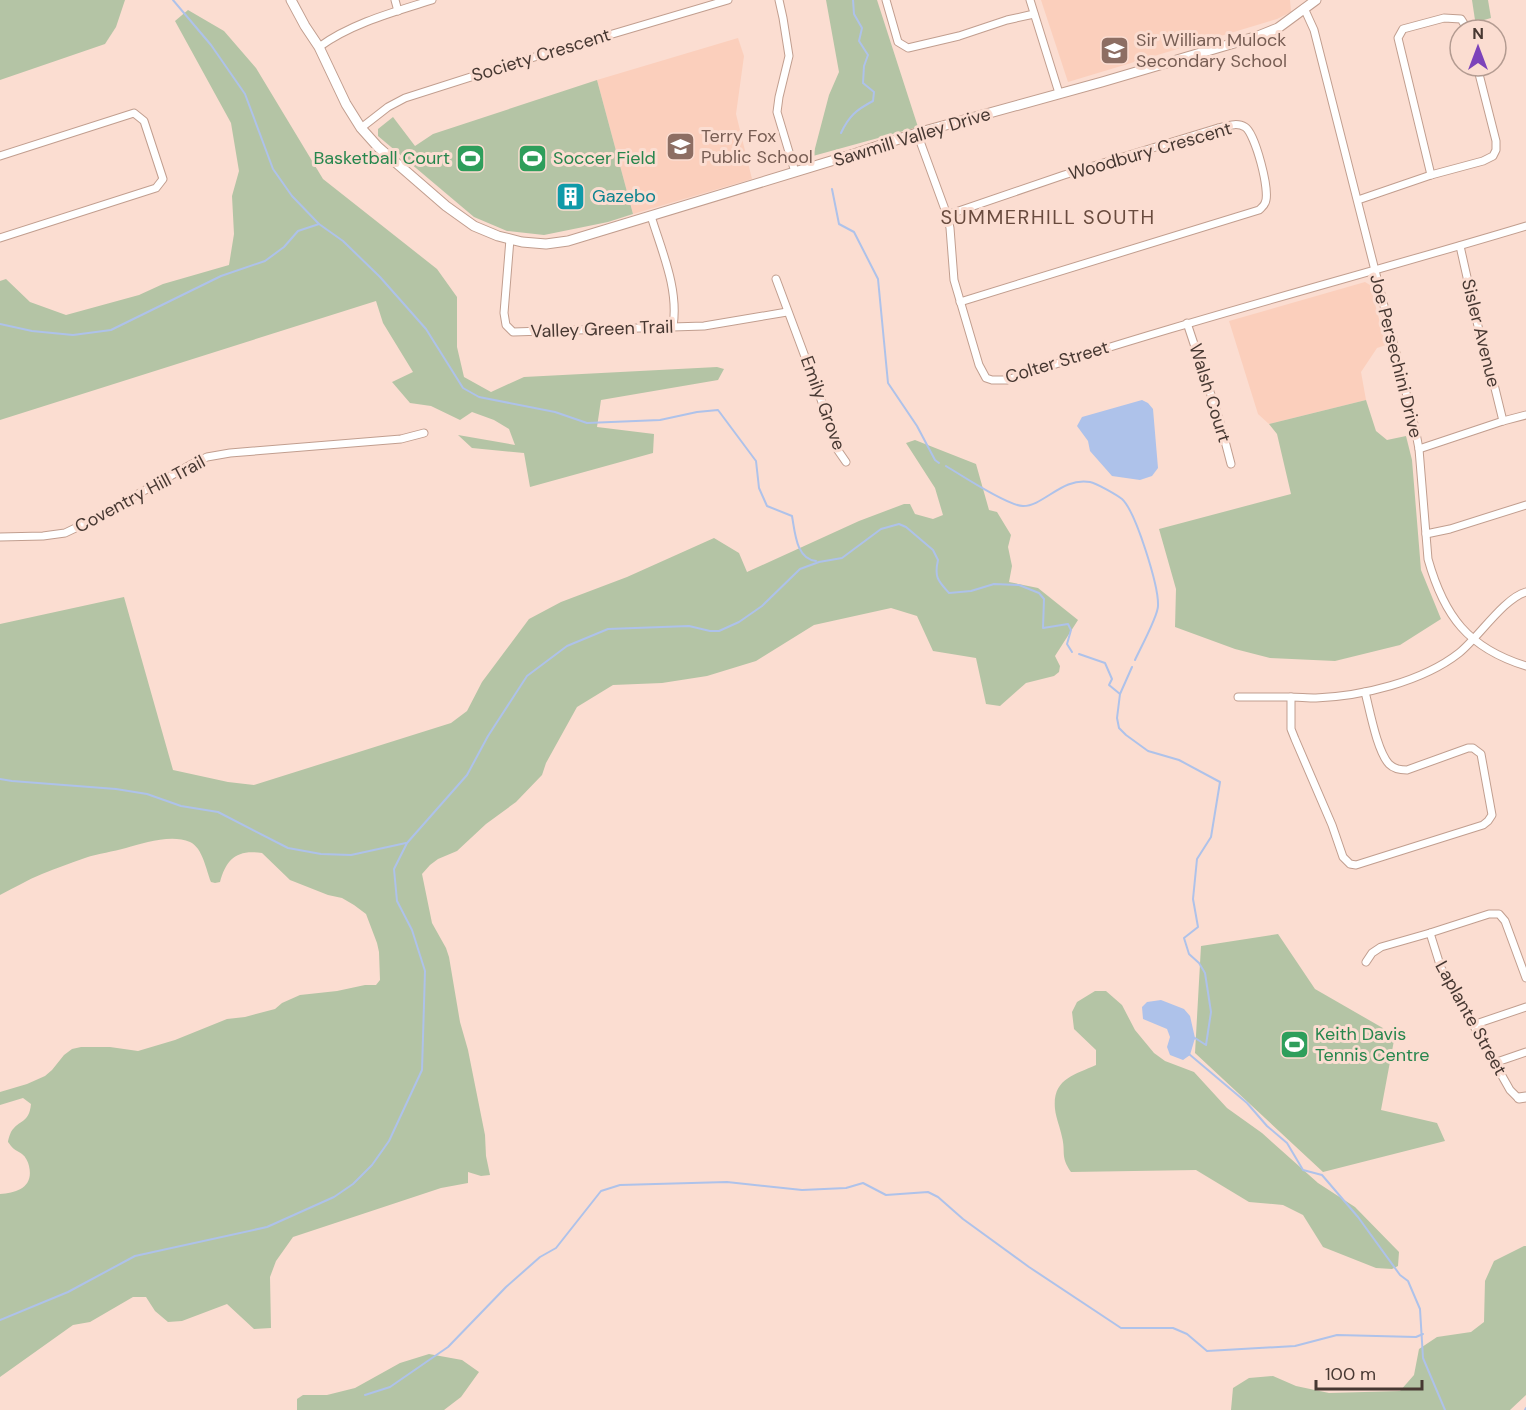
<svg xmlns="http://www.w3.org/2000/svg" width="1526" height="1410" font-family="'DM Sans',sans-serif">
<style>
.built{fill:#fbcfbc}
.green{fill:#b4c4a5}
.water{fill:#aec2ea}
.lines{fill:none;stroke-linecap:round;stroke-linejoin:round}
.stream{stroke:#aec2ea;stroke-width:2}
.minor-casing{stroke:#c19e8f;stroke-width:9}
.tertiary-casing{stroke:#c19e8f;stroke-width:11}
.minor{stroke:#fff;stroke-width:7}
.tertiary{stroke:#fff;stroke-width:9}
.labels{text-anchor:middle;stroke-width:6;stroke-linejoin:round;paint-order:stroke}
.education-label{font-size:18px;fill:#785e54;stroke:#fbddd1;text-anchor:start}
.street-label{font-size:18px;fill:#473832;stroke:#fbddd1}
.leisure-label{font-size:18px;fill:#27864d;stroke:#fbddd1;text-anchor:start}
.culture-label{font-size:18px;fill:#0d838f;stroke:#fbddd1;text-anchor:start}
.neighbourhood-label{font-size:20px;letter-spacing:1.5px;fill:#694b3e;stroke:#fbddd1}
</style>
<rect width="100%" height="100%" fill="#fbddd1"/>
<g class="built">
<polygon points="1041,0 1290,0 1291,12 1277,19 1068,82"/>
<polygon points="738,38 744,56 736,114 752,179 633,214 597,80"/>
<polygon points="1365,282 1370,285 1386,345 1377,348 1361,372 1366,400 1269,424 1258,414 1229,321"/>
</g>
<g class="green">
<polygon points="0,0 125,0 116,27 105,44 0,80"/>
<polygon points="826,0 877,0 918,127 813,156 829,95 839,72"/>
<polygon points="1472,0 1488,0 1491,18 1477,22 1475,20"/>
<polygon points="188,10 224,31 256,68 323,179 437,269 457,297 457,347 464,377 491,392 524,377 717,367 724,369 718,380 601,400 597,427 654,434 653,453 530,487 524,453 472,448 458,435 515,445 509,429 494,420 472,412 460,420 431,406 410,403 392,382 413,372 383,323 376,301 0,420 0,281 6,279 30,302 66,315 139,295 163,284 229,265 234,234 232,196 239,171 231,123 175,21"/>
<polygon points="597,80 633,214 608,222 544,235 507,231 474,217 378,136 378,129 393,117 415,146 433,134"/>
<polygon points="1366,400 1376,431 1387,440 1406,436 1412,460 1421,570 1441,619 1400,645 1335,661 1270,658 1235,649 1175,627 1176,589 1159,529 1291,494 1277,434 1269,424"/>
<path d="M915 440 976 464 989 510 997 512 1011 535 1008 547 1012 566 1009 582 1038 588 1078 620 1055 656 1060 666 1059 672 1054 676 1026 683 1000 706 986 704 976 658 933 651 917 616 891 608 814 625 756 661 707 676 662 683 613 685 577 707 546 763 542 775 516 802 486 824 457 851 438 859 430 865 422 874 432 923 446 948 449 957 460 1022 468 1050 485 1135 486 1156 490 1175 481 1176 468 1172V1183L441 1188 293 1237 276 1261 270 1277 271 1328 254 1329 227 1304 182 1321 168 1322 155 1311 146 1297H133L90 1322 73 1325 0 1377V1194C17 1193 34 1187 29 1166 28 1162 26 1157 22 1154 20 1152 16 1151 14 1149 11 1147 10 1144 8 1142 8 1140 10 1134 11 1132 19 1119 29 1124 31 1104L23 1098 0 1105V1092L27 1084 45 1076 52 1070 64 1055 72 1049 81 1047H110L138 1051 175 1040 227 1019 245 1017 275 1009 282 1003 300 995 337 991 365 985H376L380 980 379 952 377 943 366 914 354 905 342 898 328 895 290 880 262 853C237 849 226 859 220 882L215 883 211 882C206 870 203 848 190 842 171 834 144 843 126 848 113 852 99 853 85 858 71 863 56 868 42 874 27 880 14 888 0 895V624L124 597 173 770 228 782 254 785 451 723 467 711 482 682 529 619 561 602 627 577 714 538 739 553 747 572 859 521 904 504H910L915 514 933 519 943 515 935 488 906 443Z"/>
<polygon points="1278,934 1315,989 1395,1035 1381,1110 1437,1123 1445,1141 1323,1172 1195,1053 1201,946"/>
<path d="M1095 991H1106L1122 1005 1135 1030 1154 1053 1165 1061 1194 1072 1227 1108 1262 1133 1318 1183 1355 1207 1399 1252 1398 1266 1392 1269 1376 1268 1323 1247 1303 1215 1283 1205 1249 1202 1196 1170 1071 1172C1060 1156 1066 1153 1062 1137 1060 1127 1056 1118 1055 1109 1052 1079 1074 1075 1096 1065V1050L1074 1029 1072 1012 1077 1002Z"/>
<polygon points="1524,1246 1526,1246 1526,1395 1510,1410 1231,1410 1233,1388 1249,1378 1273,1376 1296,1386 1329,1393 1400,1391 1414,1375 1419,1349 1437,1337 1471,1332 1484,1322 1485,1281 1494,1261"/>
<polygon points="429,1354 462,1360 479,1372 461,1397 444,1410 297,1410 297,1399 303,1395 327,1395 355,1388 400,1363"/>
</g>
<g class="water">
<polygon points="1142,400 1148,403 1153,409 1158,468 1152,476 1140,480 1112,476 1090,451 1088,441 1077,426 1082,417"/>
<polygon points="1161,1000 1184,1009 1190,1016 1195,1038 1190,1055 1183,1060 1170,1055 1167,1047 1170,1037 1167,1029 1143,1019 1142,1007 1147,1002"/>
</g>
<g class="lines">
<g class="stream">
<path d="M173 0 211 45 245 94 273 169 292 196 319 224 343 241 380 277 426 329 463 388 479 397 555 412 587 423 660 420 697 412 718 410 756 461 759 488 767 506 792 516C795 532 796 559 816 561"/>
<path d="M841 133C849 116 856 110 873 101L874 92 863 83 864 66 868 55 859 41 862 28 854 14 853 0"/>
<polyline points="832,189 839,224 854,232 878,279 888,383 917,426 935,460 939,463"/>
<polyline points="0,324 32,331 73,335 111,330 221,276 265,261 284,247 298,231 319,224"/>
<path d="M946 466C961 475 1008 506 1023 506 1044 506 1062 477 1090 482 1096 483 1117 495 1122 499 1136 512 1159 587 1158 606 1158 616 1140 649 1135 660"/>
<polyline points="1079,654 1105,663 1112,679 1109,685 1120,694"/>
<polyline points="1132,667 1120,694 1117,718 1119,728 1126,735 1148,751 1179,760 1220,782 1211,837 1197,859 1193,899 1198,927 1184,938 1189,954 1199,963 1205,973 1211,1012 1206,1045 1195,1038 1193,1039"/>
<polyline points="0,779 12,781 116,789 147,794 181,806 218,812 288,848 321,854 351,855 406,843"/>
<polyline points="1189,1054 1247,1103 1267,1126 1287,1143 1303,1170 1322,1175 1358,1217 1400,1275 1408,1281 1420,1309 1423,1358 1445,1410"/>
<path d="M0 1320 68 1292 135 1256 267 1227 334 1197 353 1184 372 1165 389 1141 422 1070 425 971 412 930 397 901 394 869 407 843 467 775 488 736 527 676 567 646 608 629 689 626 710 631H719L739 622 762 606 800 569 819 562 842 558 881 529 899 524 906 527 933 550 938 560C934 577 938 581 949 593L971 591 994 584 1019 585 1039 593 1044 599 1043 628 1068 624 1071 630 1067 644 1072 652"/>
<polyline points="365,1395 390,1387 448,1347 506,1287 540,1257 556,1248 601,1191 620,1185 727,1182 802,1190 846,1188 863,1183 886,1195 928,1192 938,1197 963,1219 1029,1267 1121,1328 1173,1328 1187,1334 1207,1351 1295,1346 1337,1335 1416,1337 1423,1334"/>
<polyline points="1525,1410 1526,1408"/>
</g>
<defs>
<g id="minor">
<polyline points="395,0 398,11"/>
<polyline points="779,0 783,18 789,56 779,97 777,112 795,172"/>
<polyline points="886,0 898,42 908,48 959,36 1007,20 1034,14"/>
<polyline points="1030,0 1059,93"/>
<path d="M1304 8 1314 30 1415 428 1419 449 1428 559C1444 616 1468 648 1526 666"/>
<path d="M319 47C352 23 394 12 432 0"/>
<polyline points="361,128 388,107 405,98 521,61 728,0"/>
<path d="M917 133 947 215 950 228 954 280 979 365 986 378 992 380H1007C1178 323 1353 278 1526 226"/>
<polyline points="0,156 134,113 144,121 163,179 156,188 0,238"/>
<polyline points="1431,175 1398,38 1403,29 1444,18 1461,19 1468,30"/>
<polyline points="1358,200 1431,175 1483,161 1493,156 1496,150 1496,141 1477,66"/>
<path d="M947 215 1064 175 1218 128C1227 126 1237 122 1245 127 1255 133 1271 192 1265 203 1264 206 1261 208 1259 210L960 302"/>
<path d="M651 216C662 252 679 289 673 327"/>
<polyline points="510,239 504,313 506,325 513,332 704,326 787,312"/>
<polyline points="1460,246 1480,335 1490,368 1503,421"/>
<polyline points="776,279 832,429 837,449 846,462"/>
<polyline points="1187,323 1220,422 1231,464"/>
<polyline points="1419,449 1503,421 1526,415"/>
<polyline points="1426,534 1450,529 1526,505"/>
<polyline points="0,537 43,536 65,533 86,523 192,464 207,457 230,453 401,439 424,433"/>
<path d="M1238 697C1255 697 1272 697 1289 697 1298 697 1307 698 1316 698 1362 696 1422 682 1459 653 1478 638 1504 598 1526 592"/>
<path d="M1291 697V729L1295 739 1332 825 1343 857 1350 864 1356 865 1483 825 1488 821 1492 815 1481 754 1473 748H1468L1407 770C1400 770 1394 769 1389 764 1377 751 1370 711 1365 692"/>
<polyline points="1430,933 1441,968 1510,1090 1517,1097 1519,1098"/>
<polyline points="1366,962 1372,953 1381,947 1430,933 1489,914 1499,914 1505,921 1526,978"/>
<polyline points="1473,1025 1526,1007"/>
<polyline points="1494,1063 1526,1052"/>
</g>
<g id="tertiary">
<polyline points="291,0 305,26 319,47 346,104 361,128 378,147 446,206 474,226 498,236 522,242 546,244 568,241 854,154 917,133 1102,82 1258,36 1278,28 1316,0"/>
<polyline points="1519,1098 1526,1097"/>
</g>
</defs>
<use href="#minor" class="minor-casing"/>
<use href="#tertiary" class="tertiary-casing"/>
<use href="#minor" class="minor"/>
<use href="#tertiary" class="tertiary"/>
</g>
<defs>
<symbol id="school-square" viewBox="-11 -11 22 22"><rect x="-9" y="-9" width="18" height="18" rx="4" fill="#8d6e63" stroke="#fbddd1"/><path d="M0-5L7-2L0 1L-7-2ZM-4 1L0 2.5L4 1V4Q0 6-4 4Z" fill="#fff"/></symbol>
<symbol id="stadium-square" viewBox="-11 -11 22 22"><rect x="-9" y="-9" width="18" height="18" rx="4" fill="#2e9e5b" stroke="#fbddd1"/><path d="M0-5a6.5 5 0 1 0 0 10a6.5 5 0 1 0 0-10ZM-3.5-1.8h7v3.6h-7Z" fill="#fff"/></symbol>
<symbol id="building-square" viewBox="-11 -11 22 22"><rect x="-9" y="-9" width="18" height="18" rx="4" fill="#0f9aa8" stroke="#fbddd1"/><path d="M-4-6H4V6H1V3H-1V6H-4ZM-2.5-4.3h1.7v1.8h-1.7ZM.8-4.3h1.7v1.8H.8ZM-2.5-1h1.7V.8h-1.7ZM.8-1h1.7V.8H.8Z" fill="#fff"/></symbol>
</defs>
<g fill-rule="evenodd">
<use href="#school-square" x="1098" y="34" width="33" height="33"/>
<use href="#school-square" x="664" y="130" width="33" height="33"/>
<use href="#stadium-square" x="454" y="142" width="33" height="33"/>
<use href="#stadium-square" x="516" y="142" width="33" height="33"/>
<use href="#building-square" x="554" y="180" width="33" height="33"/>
<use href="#stadium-square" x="1278" y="1028" width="33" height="33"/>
</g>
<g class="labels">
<g class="education-label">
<text x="1136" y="46">Sir William Mulock<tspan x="1136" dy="21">Secondary School</tspan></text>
<text x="701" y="142">Terry Fox<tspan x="701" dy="21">Public School</tspan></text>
</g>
<g class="street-label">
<text transform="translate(541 55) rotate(-17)" y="6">Society Crescent</text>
<text transform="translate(912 137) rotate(-17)" y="6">Sawmill Valley Drive</text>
<text transform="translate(1150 151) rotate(-16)" y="6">Woodbury Crescent</text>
<text transform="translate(602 329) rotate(-2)" y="6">Valley Green Trail</text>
<text transform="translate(1481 333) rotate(76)" y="6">Sisler Avenue</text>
<text transform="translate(1396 356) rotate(76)" y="6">Joe Persechini Drive</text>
<text transform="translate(1057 362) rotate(-17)" y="6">Colter Street</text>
<text transform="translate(1210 393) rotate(73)" y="6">Walsh Court</text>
<text transform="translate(823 403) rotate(70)" y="6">Emily Grove</text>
<text transform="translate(140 494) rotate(-28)" y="6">Coventry Hill Trail</text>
<text transform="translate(1471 1018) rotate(61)" y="6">Laplante Street</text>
</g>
<g class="leisure-label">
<text x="450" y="164" text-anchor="end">Basketball Court</text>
<text x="553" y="164">Soccer Field</text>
<text x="1315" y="1040">Keith Davis<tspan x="1315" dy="21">Tennis Centre</tspan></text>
</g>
<g class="culture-label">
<text x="592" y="202">Gazebo</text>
</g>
<g class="neighbourhood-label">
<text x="1048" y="224">SUMMERHILL SOUTH</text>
</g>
</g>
<g transform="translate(1478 48)"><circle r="28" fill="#fbddd1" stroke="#b39b91" stroke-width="1.5"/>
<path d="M0-4.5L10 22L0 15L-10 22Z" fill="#7c43ba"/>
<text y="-9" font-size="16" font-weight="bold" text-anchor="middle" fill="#473832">N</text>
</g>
<path d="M1316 1380v9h106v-9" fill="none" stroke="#473832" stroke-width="3"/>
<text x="1325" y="1380" font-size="18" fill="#473832" stroke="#fbddd1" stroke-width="4.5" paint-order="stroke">100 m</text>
</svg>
